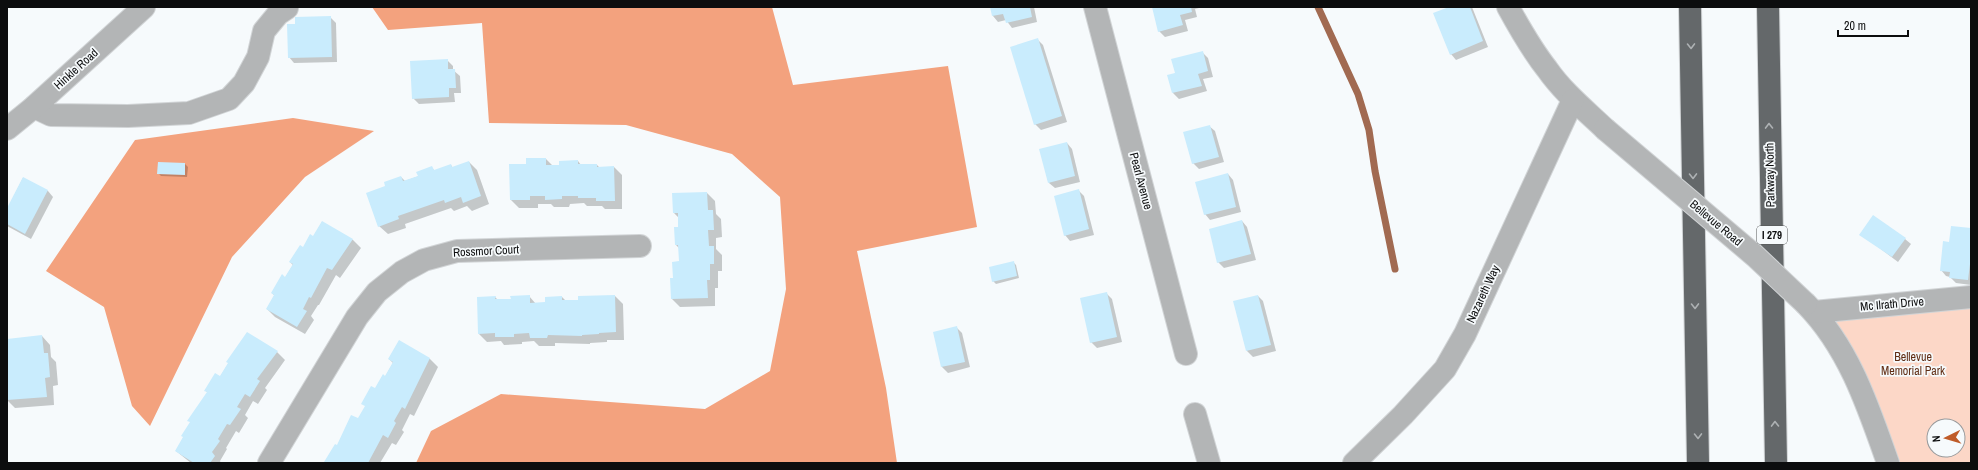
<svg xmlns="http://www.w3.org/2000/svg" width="1978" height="470" font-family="'Archivo Narrow',sans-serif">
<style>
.green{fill:#fcd7c7;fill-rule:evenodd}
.forest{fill:#f3a27e}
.shadow{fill:#0003}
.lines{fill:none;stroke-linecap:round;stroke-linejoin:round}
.stream{stroke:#a16a51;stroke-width:7}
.building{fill:#c9ecfd}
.minor-casing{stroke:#d1d4d6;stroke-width:24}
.highway-casing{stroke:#d1d4d6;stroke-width:24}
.minor{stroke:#b3b5b6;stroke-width:22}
.highway{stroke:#64686a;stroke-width:22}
.minor-bridge-casing{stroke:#d1d4d6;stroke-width:24;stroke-linecap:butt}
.minor-bridge{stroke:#b3b5b6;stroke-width:22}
.oneway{stroke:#adb1b3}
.labels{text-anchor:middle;stroke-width:3.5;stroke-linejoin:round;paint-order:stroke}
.shield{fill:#f6fafc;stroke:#525455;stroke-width:1}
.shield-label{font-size:11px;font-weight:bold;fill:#0c0d0e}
.street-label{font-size:12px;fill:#0c0d0e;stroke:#f6fafc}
.park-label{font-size:12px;fill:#602d14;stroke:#f6fafc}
</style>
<rect width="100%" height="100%" fill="#f6fafc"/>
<path class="green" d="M1971 301V463H1888L1814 312ZM1934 426H1958V450H1934Z"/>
<g class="forest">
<polygon points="372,7 772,7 793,85 948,66 977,227 857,251 886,388 897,463 416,463 431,431 501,394 705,409 770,371 786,289 780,197 732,154 626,125 489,123 482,23 388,30"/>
<polygon points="293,118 374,131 305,177 232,257 150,426 132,406 104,307 46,271 135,140"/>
</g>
<g class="shadow">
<polygon points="991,7 1034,7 1037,22 1012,28 1006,20 998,22 993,16"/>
<polygon points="1153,7 1203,7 1195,9 1197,17 1185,20 1188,31 1165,37 1159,31"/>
<polygon points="1452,7 1472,7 1488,47 1456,60 1451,54"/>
<polygon points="330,17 336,23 337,62 294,63 289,57 296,25"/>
<polygon points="1037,39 1043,45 1067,122 1041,130 1035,124"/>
<polygon points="1202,52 1208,58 1213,77 1203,79 1207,91 1179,99 1173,93 1168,76 1177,73"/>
<polygon points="447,60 453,66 453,70 460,76 461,93 454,93 455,102 419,104 413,98"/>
<polygon points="1209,126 1215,131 1224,162 1199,169 1193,163"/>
<polygon points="1067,143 1072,149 1080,182 1055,188 1049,183"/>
<polygon points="546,159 553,166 560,166 560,162 578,161 581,165 597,165 600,168 614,167 622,175 622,209 605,209 602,206 587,206 584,203 570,204 569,207 554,207 551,204 538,204 538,208 519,208 511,200 527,165"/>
<polygon points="469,162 477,170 489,204 472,211 467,206 454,211 451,208 405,224 406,228 388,234 379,226 387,187 401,177 405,181 419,176 432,168 435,171 451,165 453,168"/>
<polygon points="185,164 188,167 187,177 161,176 158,173"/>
<polygon points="1228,174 1233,180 1241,212 1210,220 1205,214"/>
<polygon points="23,178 48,191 53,197 31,239 7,226 7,210"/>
<polygon points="1078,190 1084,196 1094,235 1070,241 1065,235"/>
<polygon points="707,193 715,201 716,214 721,219 722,237 716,238 716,249 722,255 722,271 718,271 718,288 715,288 715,306 680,307 672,299 674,279 680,262 679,248 676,245 679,228 679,218 674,213"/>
<polygon points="1242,221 1247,227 1256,260 1224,268 1218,262"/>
<polygon points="322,222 353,240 361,248 340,278 336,275 319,305 318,305 311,316 314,320 305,334 275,317 267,309 275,296 272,293 285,278 293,265 290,262 313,238"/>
<polygon points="1971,229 1971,285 1956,283 1950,277 1946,276 1941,270 1950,243"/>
<polygon points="1861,234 1905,239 1911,244 1898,262"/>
<polygon points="1013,262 1016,265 1019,278 996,284 993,281"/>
<polygon points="1106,293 1112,299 1122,342 1097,348 1091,342"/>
<polygon points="529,296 536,304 546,303 562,297 566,301 579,301 579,297 615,296 623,304 624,340 607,340 607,342 590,343 590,344 555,343 555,346 539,346 534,341 522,342 522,344 504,345 501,341 487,342 479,334 495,297 498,300 512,300"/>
<polygon points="1258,296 1263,301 1276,351 1253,357 1247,351 1234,302"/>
<polygon points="956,327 962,333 970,367 948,373 942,367 934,333"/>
<polygon points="247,333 277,352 285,360 265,388 267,390 258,404 253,401 245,415 248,418 239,433 236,431 226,448 227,449 220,461 221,463 191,463 176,451 208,393 205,390 220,377"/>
<polygon points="42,336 50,345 51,357 56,362 58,385 53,386 54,405 15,408 7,400 7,340"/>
<polygon points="399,342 430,359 438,367 414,416 410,414 402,430 404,432 396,445 392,443 380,463 327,463 326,461 358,420 375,390 385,377 393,363 389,359"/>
</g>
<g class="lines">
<polyline class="stream" points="1318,7 1358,94 1369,130 1375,171 1395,269"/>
</g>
<g class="building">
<polygon points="990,7 1030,7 1032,17 1006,23 1003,14 992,16"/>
<polygon points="1152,7 1191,7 1192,12 1180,15 1183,25 1158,32"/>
<polygon points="1449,7 1470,7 1483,41 1450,55 1433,13"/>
<polygon points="331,16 332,57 288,58 287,24 295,24 295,17"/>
<polygon points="1038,38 1062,116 1034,125 1010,47"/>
<polygon points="1203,51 1208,71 1198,74 1202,86 1172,93 1167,75 1175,73 1171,59"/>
<polygon points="448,59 448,69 455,69 456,88 449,88 449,97 412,99 410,61"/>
<polygon points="1210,125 1219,157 1192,164 1183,132"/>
<polygon points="1067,142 1075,176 1048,183 1039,149"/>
<polygon points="526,158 546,158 546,165 559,165 559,161 578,160 578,164 597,164 597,167 614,166 615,201 596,201 596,198 578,198 578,196 562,196 562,199 545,200 545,196 530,196 530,200 510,200 509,164 526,164"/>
<polygon points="469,161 481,196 463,203 461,197 445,203 444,200 398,216 399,219 378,227 366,193 385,186 384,182 401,176 403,181 418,176 416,172 432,166 434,170 451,164 452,167"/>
<polygon points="158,162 185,163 185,175 157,174"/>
<polygon points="1228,173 1236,207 1204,215 1195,182"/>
<polygon points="23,177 48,190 25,234 7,224 7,208"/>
<polygon points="1079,189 1089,229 1064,236 1054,196"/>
<polygon points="707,192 708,210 713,210 714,230 708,230 709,246 714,246 714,264 710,264 710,280 707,280 708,298 671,299 670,278 673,278 672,262 679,261 678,245 675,245 674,227 678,227 678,213 673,213 672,193"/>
<polygon points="1873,215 1906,238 1892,257 1859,235"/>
<polygon points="1242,220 1251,254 1217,263 1209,229"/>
<polygon points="322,221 353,239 332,270 327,268 311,298 309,297 303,309 307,311 297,327 266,309 274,295 271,293 282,274 285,277 293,264 289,262 300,245 303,247 310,234 313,236"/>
<polygon points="1951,226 1971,228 1971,256 1968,280 1949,278 1950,272 1940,271 1943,241 1949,242"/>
<polygon points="1014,261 1017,276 992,282 989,267"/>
<polygon points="1107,292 1117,337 1090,343 1080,298"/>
<polygon points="530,295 530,303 545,302 545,297 562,296 562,300 578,300 578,296 615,295 616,332 599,333 599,334 582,335 582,336 548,335 547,338 530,338 529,333 514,334 514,337 495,337 495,333 478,334 477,297 496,296 495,299 511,299 510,296"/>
<polygon points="1258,295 1271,345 1246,351 1233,301"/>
<polygon points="957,326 965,362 941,367 933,332"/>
<polygon points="247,332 278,351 257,379 260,381 250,397 245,394 237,407 241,409 230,425 227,424 218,439 220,441 212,452 215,456 210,463 194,463 175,451 183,437 181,436 190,422 187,421 207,392 204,391 215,373 220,376 228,363 226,362"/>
<polygon points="42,335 44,353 48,353 50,377 45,378 47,397 7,400 7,339"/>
<polygon points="399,340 430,358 405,409 402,407 394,421 396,423 388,438 383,435 368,463 324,462 335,444 337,445 351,415 358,418 365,406 361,404 371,386 375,388 383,374 385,376 393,362 388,359"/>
</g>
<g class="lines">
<defs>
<g id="minor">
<polyline points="1095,7 1186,354"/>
<path d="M1508 7C1520 29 1532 50 1547 69 1563 92 1585 110 1605 129"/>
<polyline points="34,107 51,115 128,116 189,113 229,99 244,83 258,57 264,31 278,14 287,8"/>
<polyline points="7,129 34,107 144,7"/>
<path d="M1806 304C1849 348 1868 406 1888 463"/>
<polyline points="1814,312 1971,297"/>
<polyline points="1195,414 1209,463"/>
<polyline points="269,463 357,317 377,292 402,272 424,260 457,251 640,246"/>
<polyline points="1354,463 1403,415 1445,369 1465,334 1573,100"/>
</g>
<g id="highway">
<polyline points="1690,7 1698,463"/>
<polyline points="1768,7 1776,463"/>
</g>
</defs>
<use href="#minor" class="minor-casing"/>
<use href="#highway" class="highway-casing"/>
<use href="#minor" class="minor"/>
<use href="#highway" class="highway"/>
<defs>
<polyline id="minor-bridge" points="1605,129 1755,256 1806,304"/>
</defs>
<use href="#minor-bridge" class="minor-bridge-casing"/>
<use href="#minor-bridge" class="minor-bridge"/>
</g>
<defs><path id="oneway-chevron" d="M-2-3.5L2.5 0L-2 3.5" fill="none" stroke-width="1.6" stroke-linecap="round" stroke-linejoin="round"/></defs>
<g class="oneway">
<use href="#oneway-chevron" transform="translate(1691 46) rotate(89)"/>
<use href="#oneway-chevron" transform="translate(1769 126) rotate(-91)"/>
<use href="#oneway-chevron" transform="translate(1693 176) rotate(89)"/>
<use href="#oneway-chevron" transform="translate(1695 306) rotate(89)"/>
<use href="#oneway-chevron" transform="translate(1775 424) rotate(-91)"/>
<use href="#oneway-chevron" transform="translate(1698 436) rotate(89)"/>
</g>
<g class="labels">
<rect class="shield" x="1757" y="226" width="30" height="18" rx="3"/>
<g class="shield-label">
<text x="1772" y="239">I 279</text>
</g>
<g class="street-label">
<text transform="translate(76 69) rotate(-42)" y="4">Hinkle Road</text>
<text transform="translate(1770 175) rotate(-91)" y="4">Parkway North</text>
<text transform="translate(1141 181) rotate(75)" y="4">Pearl Avenue</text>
<text transform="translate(1716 223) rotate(40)" y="4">Bellevue Road</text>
<text transform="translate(486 251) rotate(-3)" y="4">Rossmor Court</text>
<text transform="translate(1483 294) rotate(-65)" y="4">Nazareth Way</text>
<text transform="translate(1892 304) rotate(-5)" y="4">Mc Ilrath Drive</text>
</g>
<g class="park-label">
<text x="1913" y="361">Bellevue<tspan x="1913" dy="14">Memorial Park</tspan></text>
</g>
</g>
<rect width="1978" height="470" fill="none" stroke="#0c0d0e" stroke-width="16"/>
<g transform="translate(1946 438) rotate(265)"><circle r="19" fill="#f6fafc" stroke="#989b9d"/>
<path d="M0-3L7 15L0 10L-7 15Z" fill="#bf5b28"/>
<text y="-6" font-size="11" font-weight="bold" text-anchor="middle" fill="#0c0d0e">N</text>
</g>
<path d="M1838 30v6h70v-6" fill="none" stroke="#0c0d0e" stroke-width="2"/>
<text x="1844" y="30" font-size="12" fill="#0c0d0e" stroke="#f6fafc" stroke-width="3" paint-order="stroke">20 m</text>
</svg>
